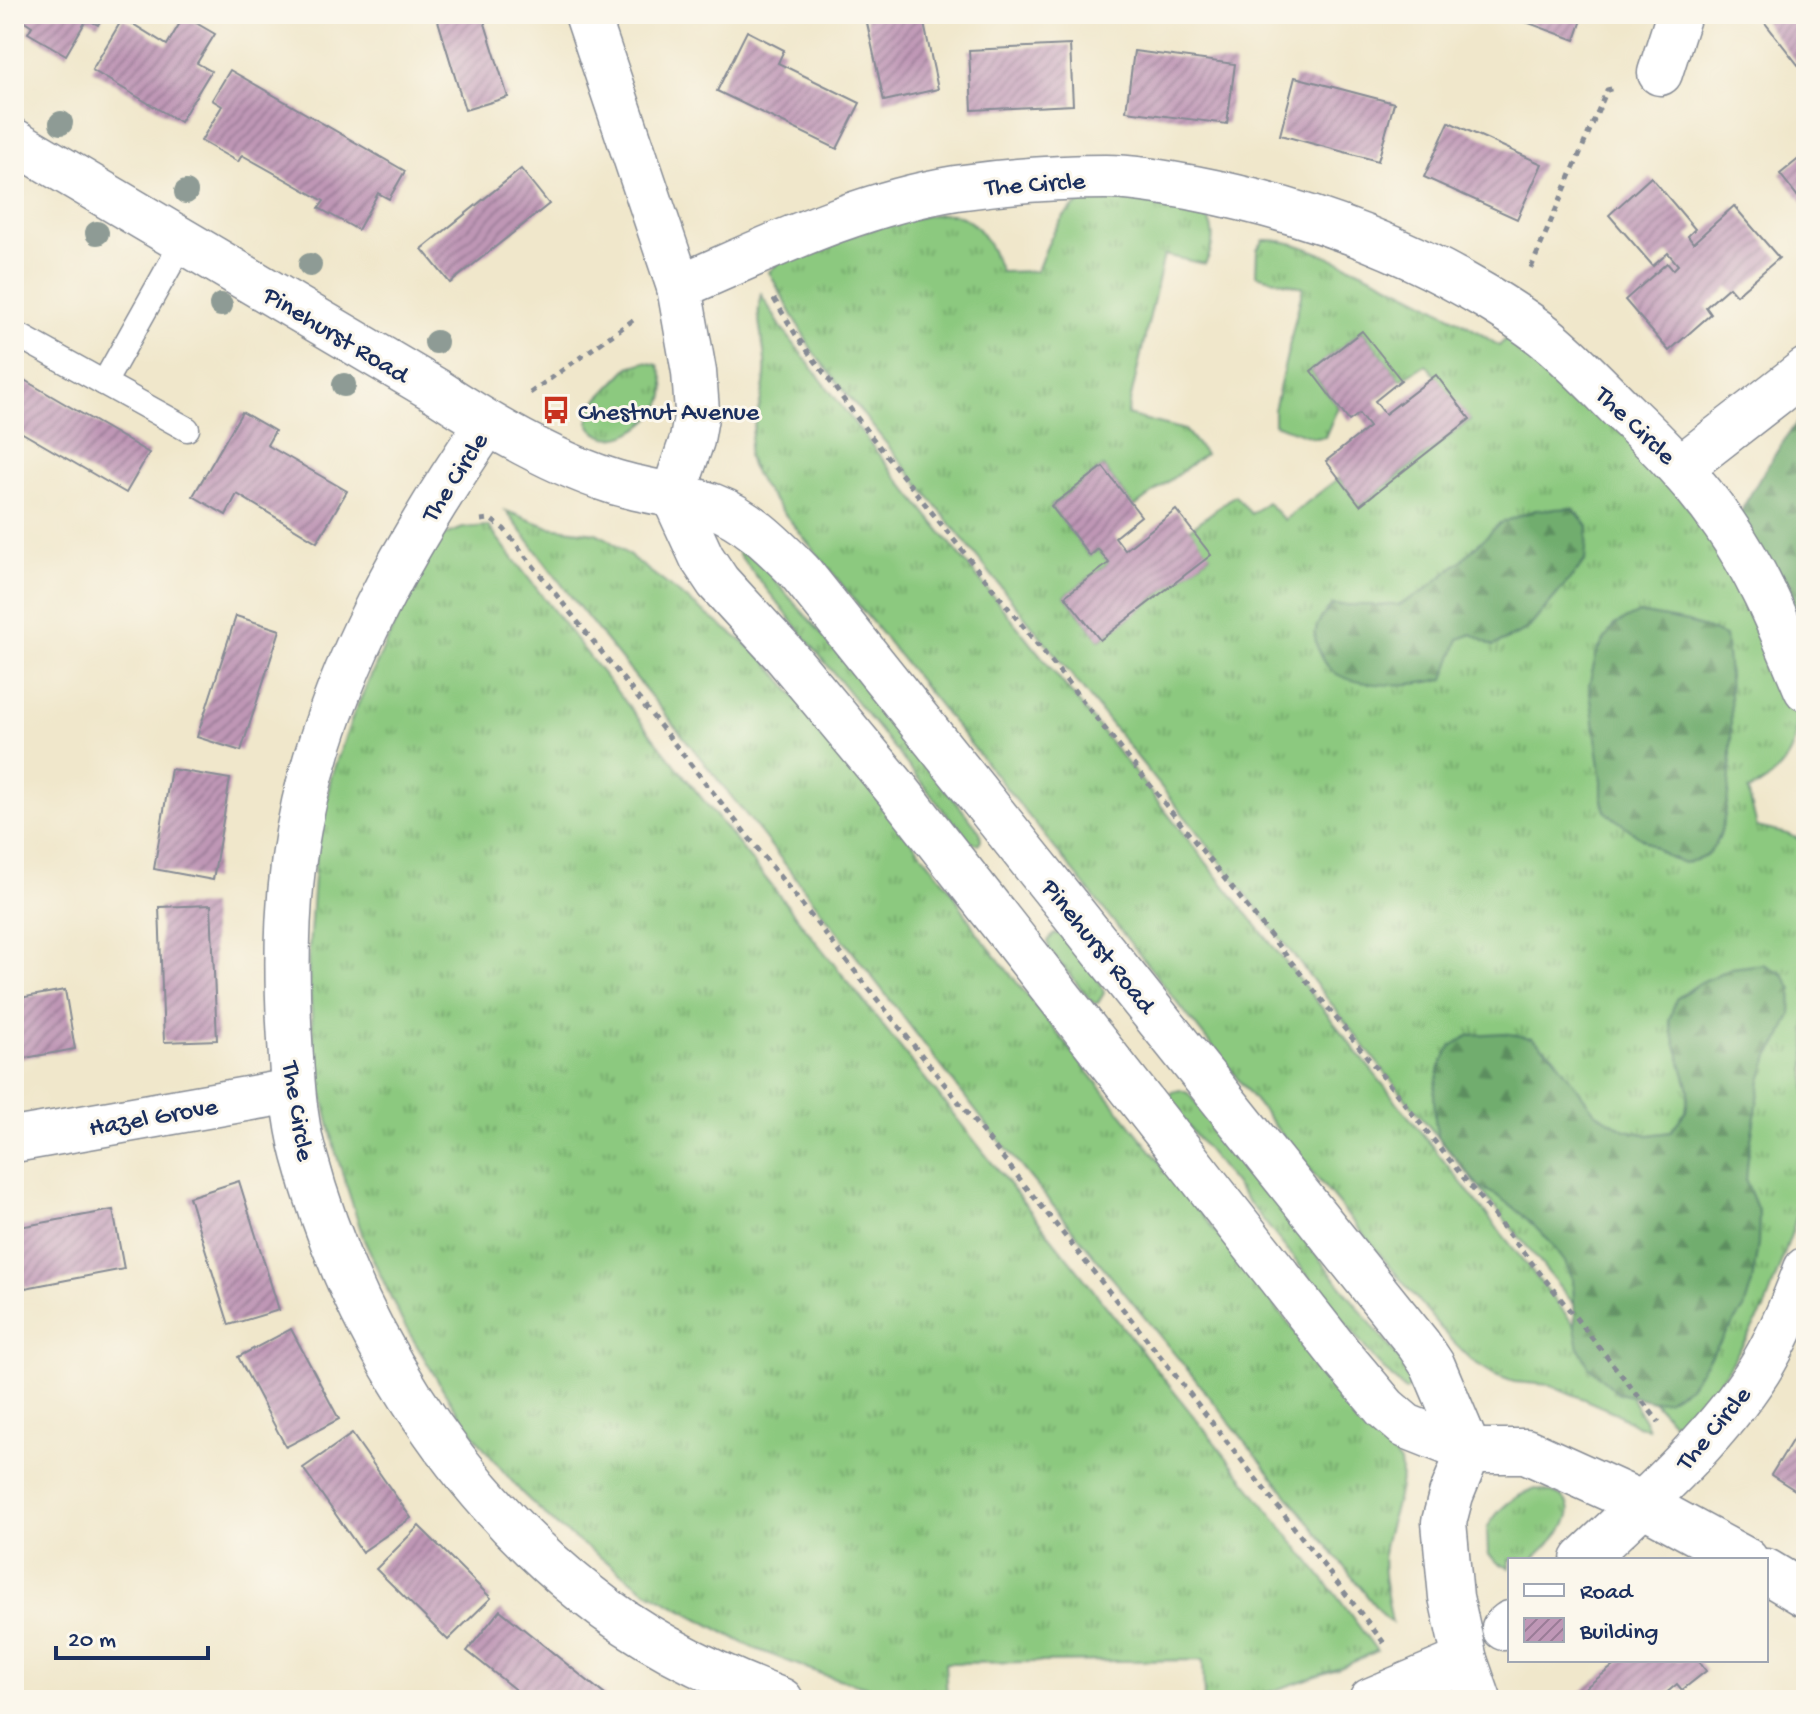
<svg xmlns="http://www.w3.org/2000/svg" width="1820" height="1714" font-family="'Gochi Hand',sans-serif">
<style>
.grass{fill:url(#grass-tufts);stroke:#547c6e;stroke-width:2;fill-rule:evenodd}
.forest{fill:url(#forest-firs);stroke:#466e66;stroke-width:2}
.building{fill:url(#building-hatch)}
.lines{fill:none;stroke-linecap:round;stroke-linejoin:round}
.service-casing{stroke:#868b94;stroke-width:27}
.minor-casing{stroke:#868b94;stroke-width:47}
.tertiary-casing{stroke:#868b94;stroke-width:47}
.path{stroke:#868b94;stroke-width:5;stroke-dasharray:6 6;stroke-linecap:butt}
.service{stroke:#fff;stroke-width:24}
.minor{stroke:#fff;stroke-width:44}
.tertiary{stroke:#fff;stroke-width:44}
.tree{fill:#8e9b95}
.labels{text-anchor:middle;stroke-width:6;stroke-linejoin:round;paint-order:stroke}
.street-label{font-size:26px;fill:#1b2f5e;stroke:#fbf7ec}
.poi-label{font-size:26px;fill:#1b2f5e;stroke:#fbf7ec;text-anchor:start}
</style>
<defs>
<pattern id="grass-tufts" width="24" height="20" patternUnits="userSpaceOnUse" patternTransform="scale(2)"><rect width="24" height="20" fill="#8cc97f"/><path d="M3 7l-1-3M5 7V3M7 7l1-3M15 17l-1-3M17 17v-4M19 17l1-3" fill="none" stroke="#72a46b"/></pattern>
<pattern id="forest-firs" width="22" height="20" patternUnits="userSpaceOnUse" patternTransform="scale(2)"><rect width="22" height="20" fill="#71ad6e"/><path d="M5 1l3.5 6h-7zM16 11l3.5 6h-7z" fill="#5c8d5e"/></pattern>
<pattern id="building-hatch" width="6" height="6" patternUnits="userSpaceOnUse" patternTransform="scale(2)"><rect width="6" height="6" fill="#bf97b6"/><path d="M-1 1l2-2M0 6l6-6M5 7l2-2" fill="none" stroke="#9a7c97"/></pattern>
</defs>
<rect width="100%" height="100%" fill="#fbf7ec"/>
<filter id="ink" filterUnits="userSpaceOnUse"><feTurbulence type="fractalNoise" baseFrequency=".0125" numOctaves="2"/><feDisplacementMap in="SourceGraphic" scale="16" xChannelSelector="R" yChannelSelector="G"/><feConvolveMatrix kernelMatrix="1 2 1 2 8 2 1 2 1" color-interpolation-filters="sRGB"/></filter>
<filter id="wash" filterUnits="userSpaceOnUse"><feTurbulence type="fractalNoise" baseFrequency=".006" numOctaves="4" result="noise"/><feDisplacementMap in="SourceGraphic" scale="32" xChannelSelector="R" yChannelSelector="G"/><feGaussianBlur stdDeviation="1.8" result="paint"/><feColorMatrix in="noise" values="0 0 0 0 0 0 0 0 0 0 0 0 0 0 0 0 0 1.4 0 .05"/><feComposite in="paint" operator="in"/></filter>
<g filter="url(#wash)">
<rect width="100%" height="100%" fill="#f0e7cb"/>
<g class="grass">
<path d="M1099 197 1202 209C1215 225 1216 245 1205 264L1164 255 1127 415 1185 430 1205 454 1134 507 1103 467 1051 506 1090 556 1098 549 1109 563 1065 596 1100 640 1210 555 1190 529 1235 495 1251 514 1267 502 1284 520 1339 478 1361 505 1470 420 1426 364 1401 380 1362 331 1311 371 1338 407 1325 437 1314 438 1274 424V410L1303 287 1256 275 1257 250 1264 240C1292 239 1316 252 1341 262 1396 286 1450 312 1499 346L1510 335C1548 369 1590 399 1627 434 1637 443 1646 455 1655 466 1711 531 1762 609 1788 691 1791 700 1796 711 1797 720 1798 753 1777 779 1748 791L1757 827 1787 834 1806 842V1180L1793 1229 1764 1310 1707 1402 1691 1421 1683 1424 1673 1423 1653 1401 1382 1069 1206 843 813 352 769 272 781 260C816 249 926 206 956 215 980 221 993 251 1001 272L1037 271C1049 240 1062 201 1099 197ZM1500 523 1585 561 1527 630 1493 646 1472 634 1459 639 1396 684 1380 682 1332 605C1350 605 1384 610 1400 604 1432 594 1476 547 1500 523ZM1602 781 1728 792C1721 830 1726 851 1684 863L1667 856 1605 811 1602 800Z"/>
<path d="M761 294 781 327 879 455 1092 719 1631 1396 1648 1428 1637 1426 1616 1413 1551 1385 1514 1382 1495 1375 1471 1360 1448 1337 1298 1155 1086 887 762 486 751 466 748 456C751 428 763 403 765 375 768 347 753 322 761 294Z"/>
<path d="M645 362 658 365C663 375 666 384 664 396 658 422 607 459 588 422L594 403 629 367Z"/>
<path d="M506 511 549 527 596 533 606 538 763 657 952 891 975 930 1400 1463C1405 1492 1388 1519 1384 1548 1381 1573 1388 1599 1392 1623L1383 1616 1209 1396 982 1119 764 837 575 602Z"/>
<polygon points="488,526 595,664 1336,1595 1377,1651 1340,1668 1246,1700 1204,1700 1203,1660 945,1663 947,1700 915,1700 824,1675 751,1647 647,1591 557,1526 522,1493 487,1452 452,1404 402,1321 364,1240 335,1150 315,1060 308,964 315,863 331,777 354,713 413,584 442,536 463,528"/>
<polygon points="740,542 752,546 775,581 829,642 980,832 981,840 978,844 969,842 740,556 737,549"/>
<path d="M1054 934H1060C1075 950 1098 972 1104 993L1098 1003H1093L1049 950 1048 941Z"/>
<polygon points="1180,1090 1188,1093 1418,1383 1405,1391 1375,1360 1172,1106 1170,1099 1172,1092"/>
<path d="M1536 1489C1599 1499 1559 1536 1533 1559L1510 1560V1568L1498 1563 1488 1554 1487 1528C1499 1508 1513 1496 1536 1489Z"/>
</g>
<g class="forest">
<path d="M1806 410V611L1794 615 1719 553C1744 502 1772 455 1806 410Z"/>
<path d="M1573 508 1588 526 1585 561 1527 630 1493 646 1472 634 1459 639 1444 679C1414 686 1361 689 1335 673 1329 669 1323 660 1320 653 1309 633 1318 620 1332 605H1399L1423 592 1463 559 1500 523 1535 510Z"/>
<path d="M1639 613 1688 622 1725 636C1731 680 1741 825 1707 855 1702 860 1691 861 1684 863L1667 856 1622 824 1605 811 1602 800V781L1589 685 1597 652 1614 625Z"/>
<polygon points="1763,964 1783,974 1792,989 1791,1015 1782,1036 1769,1056 1761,1081 1748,1158 1746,1181 1759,1213 1758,1244 1752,1283 1744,1309 1689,1386 1667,1400 1653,1401 1618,1393 1589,1367 1579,1348 1575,1328 1573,1280 1565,1262 1550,1242 1526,1218 1498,1196 1479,1187 1438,1137 1435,1121 1434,1093 1440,1067 1451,1046 1470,1035 1504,1033 1532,1038 1553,1055 1595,1112 1626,1130 1649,1135 1670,1132 1686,1111 1689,1090 1669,1021 1676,999 1701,982 1731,968"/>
</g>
<g id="blocks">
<g class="building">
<polygon points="14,14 104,14 98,25 87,19 66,55 28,33 32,26"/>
<polygon points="436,14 482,14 508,97 465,110"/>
<polygon points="865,14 922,14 938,89 884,101"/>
<polygon points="1504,14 1584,14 1575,40"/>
<polygon points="1758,14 1806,14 1806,75"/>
<polygon points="184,16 215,34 197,63 211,71 180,122 92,70 123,18 167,45"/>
<polygon points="747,31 784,50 778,63 860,103 837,149 717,91"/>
<polygon points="1070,45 1073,105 972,110 969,50"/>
<polygon points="1134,51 1235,64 1227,124 1126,111"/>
<polygon points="230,70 405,171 389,199 378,193 358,230 319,208 324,201 242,155 238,162 201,141 222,106 212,100"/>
<polygon points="1295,77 1394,103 1378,161 1280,135"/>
<polygon points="1449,122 1542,164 1517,219 1424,177"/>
<polygon points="1806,153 1806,207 1780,174"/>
<polygon points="521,169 549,204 450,283 422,249"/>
<polygon points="1651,177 1695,229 1688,236 1693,243 1734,206 1779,258 1736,295 1729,287 1706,307 1711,314 1669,351 1625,300 1667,263 1673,270 1678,265 1668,253 1653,266 1609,215"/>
<polygon points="1362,331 1401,380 1375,401 1385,414 1436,375 1470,419 1360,505 1326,461 1369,427 1359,414 1349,421 1311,371"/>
<polygon points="14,374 149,453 126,493 14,428"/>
<polygon points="242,412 275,431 267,445 347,491 317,542 237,494 226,515 193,496"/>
<polygon points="1103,467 1141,516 1115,537 1125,550 1176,510 1211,555 1100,640 1065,596 1109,563 1098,549 1090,556 1051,506"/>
<polygon points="236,616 280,630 241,751 197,737"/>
<polygon points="171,769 230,779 213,880 154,869"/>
<polygon points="211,905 217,1040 164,1042 159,907"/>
<polygon points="65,990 75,1049 14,1060 14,999"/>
<polygon points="239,1181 279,1310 229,1325 189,1197"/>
<polygon points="113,1210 124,1269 25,1288 14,1228"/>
<polygon points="291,1329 339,1419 286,1447 238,1357"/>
<polygon points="1806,1418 1806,1497 1771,1475"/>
<polygon points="352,1434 411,1518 362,1552 303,1468"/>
<polygon points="419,1526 491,1598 448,1640 376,1569"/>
<polygon points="500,1610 605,1695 601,1700 528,1700 467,1651"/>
<polygon points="1621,1660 1698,1660 1706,1671 1682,1690 1677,1684 1658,1700 1580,1700 1576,1695"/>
</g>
</g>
</g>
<g filter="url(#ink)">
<use href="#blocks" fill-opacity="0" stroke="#868b94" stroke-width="2"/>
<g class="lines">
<defs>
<g id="service">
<polyline points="14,333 187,429"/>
<polyline points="104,383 183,242"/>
</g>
<g id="minor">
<polyline points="587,14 679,287 694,372 697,411 692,440 673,495"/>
<polyline points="1660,73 1679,14"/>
<path d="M679 287C769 248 857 204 956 188 1005 181 1056 177 1106 177 1135 177 1165 183 1194 188 1297 208 1398 244 1488 298 1511 312 1535 327 1555 345 1579 366 1601 389 1624 412 1661 447 1695 482 1724 524 1760 575 1782 632 1806 689"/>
<path d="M487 424C407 541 336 664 304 803 286 881 285 961 290 1040 292 1078 294 1117 304 1154 349 1323 449 1485 586 1594 644 1641 711 1674 781 1700"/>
<polyline points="1681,467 1806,370"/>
<polyline points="14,1140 292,1091"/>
<path d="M1583 1560C1645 1501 1712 1443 1759 1370 1779 1338 1793 1304 1806 1269"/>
<polyline points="1504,1628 1510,1623"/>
<polyline points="1371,1700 1465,1660"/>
</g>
<g id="tertiary">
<path d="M14 141 437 391C490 426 551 462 611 481 644 492 680 494 713 506 748 519 774 546 800 572L1419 1345 1433 1366 1469 1451"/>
<polyline points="673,495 702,558 718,582 784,654 898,791 1342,1357 1385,1408 1406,1426 1469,1451 1526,1451 1643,1504 1746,1560"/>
<polyline points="1469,1451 1451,1495 1444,1522 1451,1597 1465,1660 1479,1700"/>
<polyline points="1766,1571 1806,1595"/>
</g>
</defs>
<use href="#service" class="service-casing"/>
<use href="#minor" class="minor-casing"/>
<use href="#tertiary" class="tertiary-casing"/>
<g class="path">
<polyline points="1531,268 1607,90 1615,88"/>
<polyline points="774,299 796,335 866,430 1659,1422"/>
<polyline points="530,393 636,318"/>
<polyline points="481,520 490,519 504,529 1161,1357 1384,1643"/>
</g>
<use href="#service" class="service"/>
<use href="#minor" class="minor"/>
<use href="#tertiary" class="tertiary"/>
</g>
<g class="tree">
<circle cx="61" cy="123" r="12"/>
<circle cx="186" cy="192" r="12"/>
<circle cx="97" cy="233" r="12"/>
<circle cx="310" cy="265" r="12"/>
<circle cx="221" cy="305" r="12"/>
<circle cx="436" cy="342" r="12"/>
<circle cx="344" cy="385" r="12"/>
</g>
</g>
<defs>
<symbol id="bus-bare" viewBox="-9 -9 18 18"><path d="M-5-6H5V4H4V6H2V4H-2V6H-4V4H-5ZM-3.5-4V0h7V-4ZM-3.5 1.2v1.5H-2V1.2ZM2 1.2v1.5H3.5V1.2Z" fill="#c8321e" stroke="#fbf7ec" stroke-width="2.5" paint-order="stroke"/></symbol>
</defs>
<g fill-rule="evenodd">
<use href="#bus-bare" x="536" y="390" width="40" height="40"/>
</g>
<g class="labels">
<g class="street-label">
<text transform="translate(1035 182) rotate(-4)" y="9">The Circle</text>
<text transform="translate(337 333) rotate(31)" y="9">Pinehurst Road</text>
<text transform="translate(1637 424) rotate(44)" y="9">The Circle</text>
<text transform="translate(453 476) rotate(-57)" y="9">The Circle</text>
<text transform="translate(1100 945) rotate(51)" y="9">Pinehurst Road</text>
<text transform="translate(300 1111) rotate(81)" y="9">The Circle</text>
<text transform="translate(153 1115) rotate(-10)" y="9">Hazel Grove</text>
<text transform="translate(1712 1427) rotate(-50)" y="9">The Circle</text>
</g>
<g class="poi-label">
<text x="578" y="419">Chestnut Avenue</text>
</g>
</g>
<rect width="1820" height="1714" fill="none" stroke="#fbf7ec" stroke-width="48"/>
<rect x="1508" y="1558" width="260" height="104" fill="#fbf7ec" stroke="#a1a7b3" stroke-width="2"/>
<rect x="1524" y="1584" width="40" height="12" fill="#ffffff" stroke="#a1a7b3" stroke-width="2"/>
<text x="1580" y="1598" font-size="24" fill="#1b2f5e">Road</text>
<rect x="1524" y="1618" width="40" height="24" fill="url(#building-hatch)" stroke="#a1a7b3" stroke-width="2"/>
<text x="1580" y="1638" font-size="24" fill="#1b2f5e">Building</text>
<path d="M56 1646v12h152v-12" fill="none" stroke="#1b2f5e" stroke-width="4"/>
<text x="68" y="1646" font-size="24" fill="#1b2f5e" stroke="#fbf7ec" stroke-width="6" paint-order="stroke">20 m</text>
</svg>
